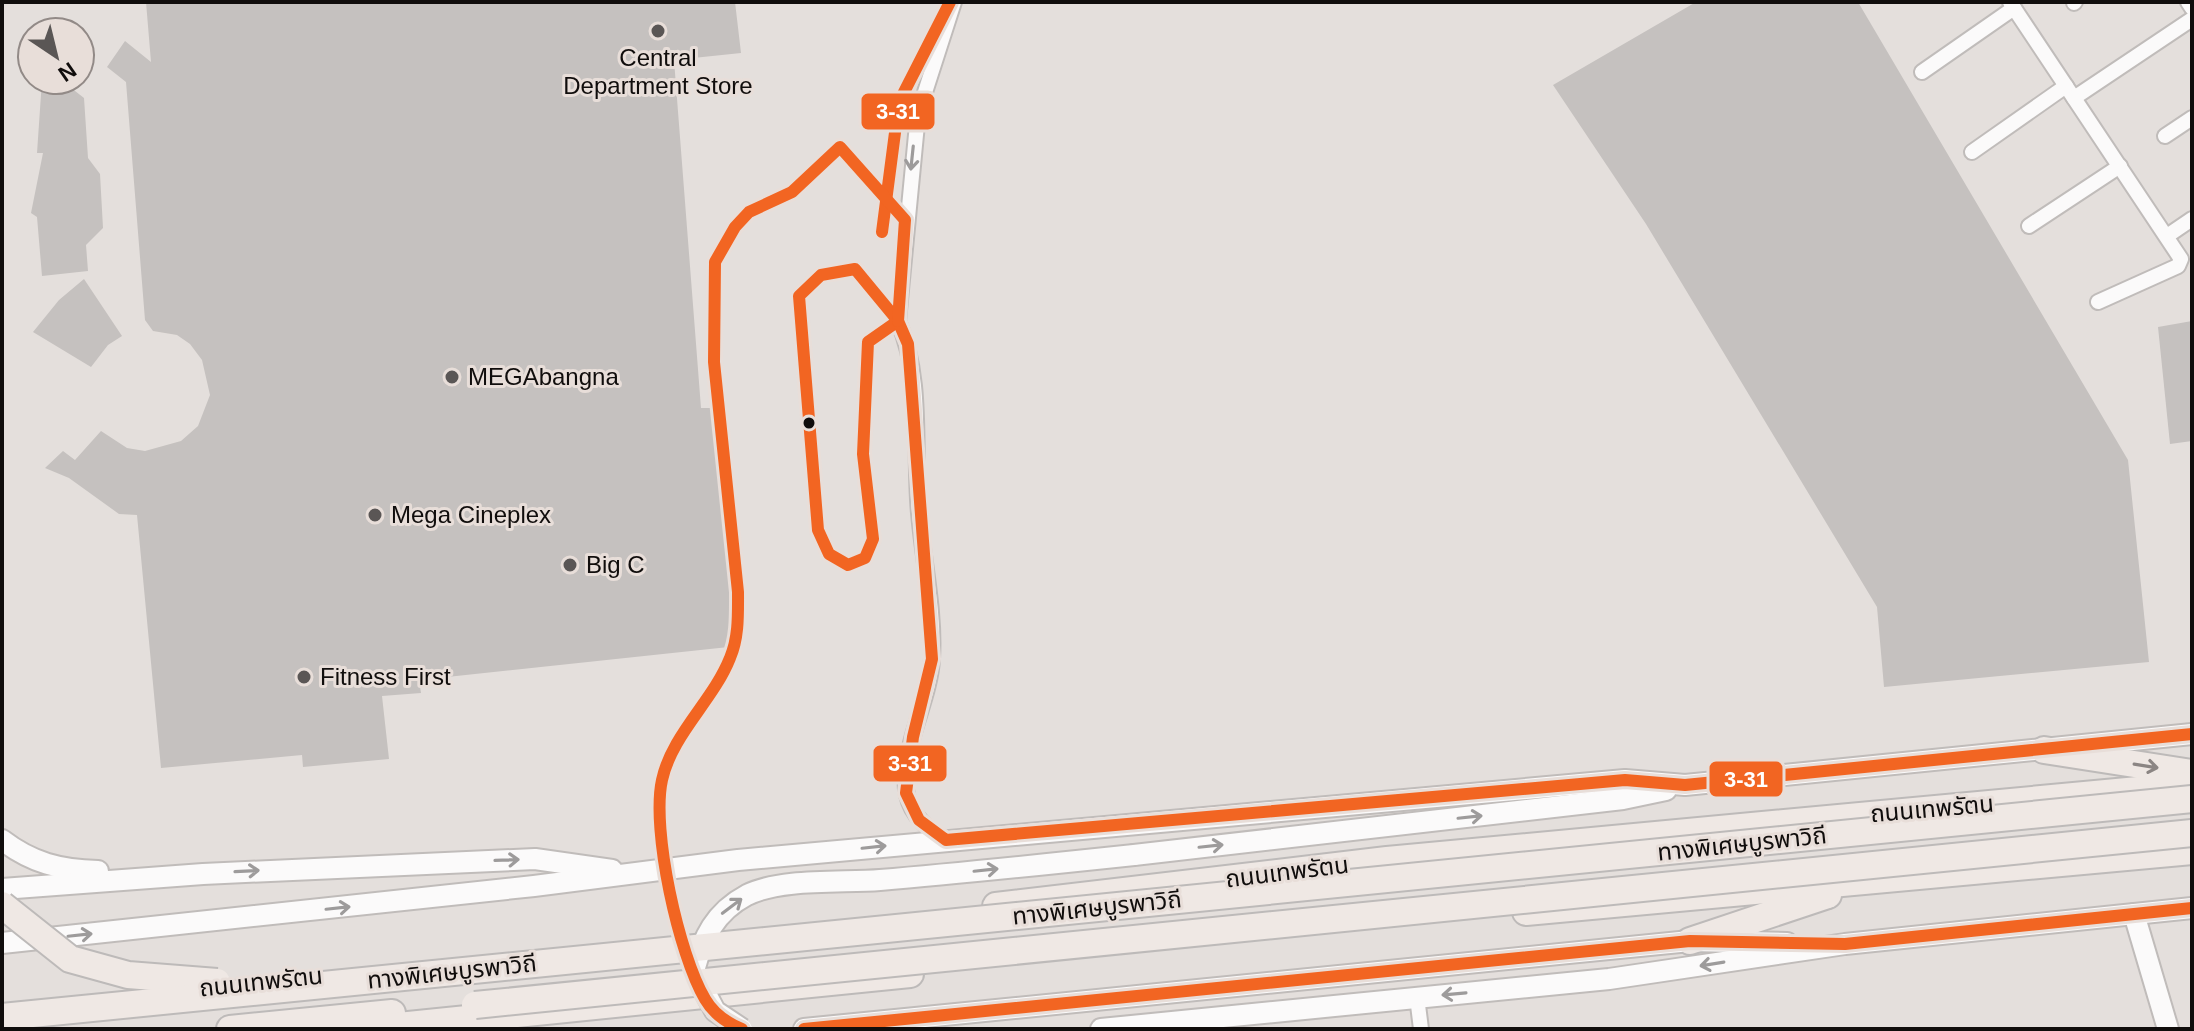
<svg xmlns="http://www.w3.org/2000/svg" width="2194" height="1031" font-family="Helvetica,'Noto Sans Thai',sans-serif">
<style>
.building{fill:#c5c1bf}
.lines{fill:none;stroke-linecap:round;stroke-linejoin:round}
.street-casing{stroke:#c0bcba;stroke-width:18}
.secondary-casing{stroke:#c0bcba;stroke-width:24}
.highway-casing{stroke:#bdbab9;stroke-width:30}
.street{stroke:#fbfafa;stroke-width:14}
.secondary{stroke:#fbfafa;stroke-width:20}
.highway{stroke:#efe8e4;stroke-width:26}
.secondary-bridge-casing{stroke:#c0bcba;stroke-width:24;stroke-linecap:butt}
.highway-bridge-casing{stroke:#bdbab9;stroke-width:30;stroke-linecap:butt}
.secondary-bridge{stroke:#fbfafa;stroke-width:20}
.highway-bridge{stroke:#efe8e4;stroke-width:26}
.bus-1-casing{stroke:#e8ded9;stroke-width:18}
.bus-1{stroke:#f26522;stroke-width:12}
.oneway{stroke:#9d9b9b}
.oneway2{stroke:#8b8583}
.poi-dot{fill:#5a5655;stroke:#e8ded9;stroke-width:3}
.bus-dot{fill:#100d0c;stroke:#e8ded9;stroke-width:3}
.labels{text-anchor:middle;stroke-width:6;stroke-linejoin:round;paint-order:stroke}
.poi-label{font-size:24px;fill:#100d0c;stroke:#e8ded9;text-anchor:start}
.street-label{font-size:24px;fill:#100d0c;stroke:#e8ded9}
.line-badge{stroke:#e8ded9;stroke-width:3}
.badge-label{font-size:22px;text-anchor:middle;font-weight:bold;fill:#fff}
</style>
<rect width="100%" height="100%" fill="#e4dfdc"/>
<g class="building">
<polygon points="146,2 735,2 741,53 674,60 701,408 714,408 738,646 419,680 421,693 382,696 389,759 303,767 302,755 161,768 137,515 119,514 69,478 45,468 63,451 75,460 101,431 127,448 145,451 181,441 198,426 210,395 202,360 190,344 177,335 153,331 145,320 126,82 107,67 125,41 151,62"/>
<polygon points="1696,2 1858,2 2128,460 2149,662 1884,687 1877,607 1646,224 1553,85"/>
<polygon points="42,80 61,80 84,98 88,158 100,174 103,228 86,245 88,271 42,276 37,217 31,213 43,153 37,153"/>
<polygon points="84,279 122,336 108,345 91,367 33,332 59,300"/>
<polygon points="2192,321 2192,441 2170,444 2158,327"/>
</g>
<g class="lines">
<defs>
<g id="street">
<polyline points="2010,2 2181,259 2178,266 2098,302"/>
<polyline points="2188,2 2192,8"/>
<polyline points="2074,3 2075,2"/>
<polyline points="1922,72 2014,8"/>
<polyline points="2074,98 2192,19"/>
<polyline points="2165,136 2192,118"/>
<polyline points="1972,152 2066,86"/>
<polyline points="2029,226 2120,166"/>
<polyline points="2167,236 2192,219"/>
<path d="M946 840C928 829 912 817 907 795 898 754 930 701 932 659 935 611 923 561 919 513 913 450 924 380 898 321L918 114 954 2"/>
<polyline points="1417,997 1421,1029"/>
</g>
<g id="secondary">
<path d="M2 840C32 863 60 870 98 871"/>
<polyline points="1134,855 1623,799 1666,790"/>
<polyline points="2,889 203,874 535,859 612,870"/>
<polyline points="2134,914 2168,1029"/>
<polyline points="2,943 534,886 738,860 1625,780 1685,785 2192,734"/>
<polyline points="804,1029 1690,941 1787,943"/>
<polyline points="1101,1029 1609,979 1845,944 2192,908"/>
</g>
<g id="highway">
<polyline points="2044,750 2192,773"/>
<polyline points="996,906 1387,860 2192,785"/>
<polyline points="1526,912 2192,851"/>
<polyline points="1690,941 1828,895"/>
<polyline points="230,1029 392,1013"/>
<polyline points="369,1029 910,974"/>
</g>
</defs>
<use href="#street" class="street-casing"/>
<use href="#secondary" class="secondary-casing"/>
<use href="#highway" class="highway-casing"/>
<use href="#street" class="street"/>
<use href="#secondary" class="secondary"/>
<use href="#highway" class="highway"/>
<defs>
<path id="secondary-bridge" d="M742 1029 715 1011 694 971C703 937 715 912 747 895 781 878 842 883 880 880 964 873 1049 864 1134 855"/>
<g id="highway-bridge">
<polyline points="2,905 70,959 128,975 217,982"/>
<polyline points="475,1005 2192,833"/>
<polyline points="2,1017 2192,799"/>
</g>
</defs>
<use href="#secondary-bridge" class="secondary-bridge-casing"/>
<use href="#highway-bridge" class="highway-bridge-casing"/>
<use href="#secondary-bridge" class="secondary-bridge"/>
<use href="#highway-bridge" class="highway-bridge"/>
<defs>
<g id="bus-1">
<polyline points="882,232 899,102 950,2"/>
<polygon points="855,269 898,321 868,342 863,454 873,539 865,558 848,565 829,554 818,530 799,296 821,275"/>
<polyline points="898,321 908,344 932,659 913,737 906,793 919,820 946,840 1625,780 1685,785 2192,734"/>
<path d="M742 1029C727 1023 713 1013 705 999 679 955 651 830 662 780 672 734 713 701 730 658 739 637 738 614 738 592L714 362 715 262 735 227 749 212 792 192 840 147 905 220 898 321"/>
<polyline points="804,1029 1690,941 1845,944 2192,908"/>
</g>
</defs>
<use href="#bus-1" class="bus-1-casing"/>
<use href="#bus-1" class="bus-1"/>
</g>
<defs><path id="oneway-shaft" d="M-6 0H5M1.5-3L5.5 0L1.5 3" fill="none" stroke-width="1.6" stroke-linecap="round" stroke-linejoin="round" transform="scale(2)"/></defs>
<g class="oneway">
<use href="#oneway-shaft" transform="translate(912 158) rotate(96)"/>
<use href="#oneway-shaft" transform="translate(1470 817) rotate(-6)"/>
<use href="#oneway-shaft" transform="translate(1211 846) rotate(-6)"/>
<use href="#oneway-shaft" transform="translate(874 847) rotate(-6)"/>
<use href="#oneway-shaft" transform="translate(507 860) rotate(-2)"/>
<use href="#oneway-shaft" transform="translate(986 870) rotate(-6)"/>
<use href="#oneway-shaft" transform="translate(247 871) rotate(-3)"/>
<use href="#oneway-shaft" transform="translate(732 906) rotate(-37)"/>
<use href="#oneway-shaft" transform="translate(338 908) rotate(-6)"/>
<use href="#oneway-shaft" transform="translate(80 935) rotate(-6)"/>
<use href="#oneway-shaft" transform="translate(1712 964) rotate(171)"/>
<use href="#oneway-shaft" transform="translate(1454 994) rotate(175)"/>
</g>
<use class="oneway2" href="#oneway-shaft" transform="translate(2146 766) rotate(9)"/>
<g class="poi-dot">
<circle cx="658" cy="31" r="8"/>
<circle cx="452" cy="377" r="8"/>
<circle cx="375" cy="515" r="8"/>
<circle cx="570" cy="565" r="8"/>
<circle cx="304" cy="677" r="8"/>
</g>
<circle class="bus-dot" cx="809" cy="423" r="7"/>
<g class="labels">
<g class="poi-label">
<text x="658" y="66" text-anchor="middle">Central<tspan x="658" dy="28">Department Store</tspan></text>
<text x="468" y="385">MEGAbangna</text>
<text x="391" y="523">Mega Cineplex</text>
<text x="586" y="573">Big C</text>
<text x="320" y="685">Fitness First</text>
</g>
<g class="street-label">
<text transform="translate(1932 809) rotate(-5)" y="8">ถนนเทพรัตน</text>
<text transform="translate(1742 844) rotate(-6)" y="8">ทางพิเศษบูรพาวิถี</text>
<text transform="translate(1287 872) rotate(-7)" y="8">ถนนเทพรัตน</text>
<text transform="translate(1097 908) rotate(-6)" y="8">ทางพิเศษบูรพาวิถี</text>
<text transform="translate(452 972) rotate(-6)" y="8">ทางพิเศษบูรพาวิถี</text>
<text transform="translate(261 982) rotate(-6)" y="8">ถนนเทพรัตน</text>
</g>
</g>
<g class="line-badge">
<rect x="860" y="92" width="76" height="39" rx="8" fill="#f26522"/>
<rect x="872" y="744" width="76" height="39" rx="8" fill="#f26522"/>
<rect x="1708" y="760" width="76" height="38" rx="8" fill="#f26522"/>
</g>
<g class="badge-label">
<text x="898" y="119">3-31</text>
<text x="910" y="771">3-31</text>
<text x="1746" y="787">3-31</text>
</g>
<rect width="2194" height="1031" fill="none" stroke="#100d0c" stroke-width="8"/>
<g transform="translate(56 56) rotate(145)"><circle r="38" fill="#e8ded9" stroke="#928a87" stroke-width="2"/>
<path d="M0-6L14 30L0 20L-14 30Z" fill="#5a5655"/>
<text y="-12" font-size="22" font-weight="bold" text-anchor="middle" fill="#100d0c">N</text>
</g>
</svg>
